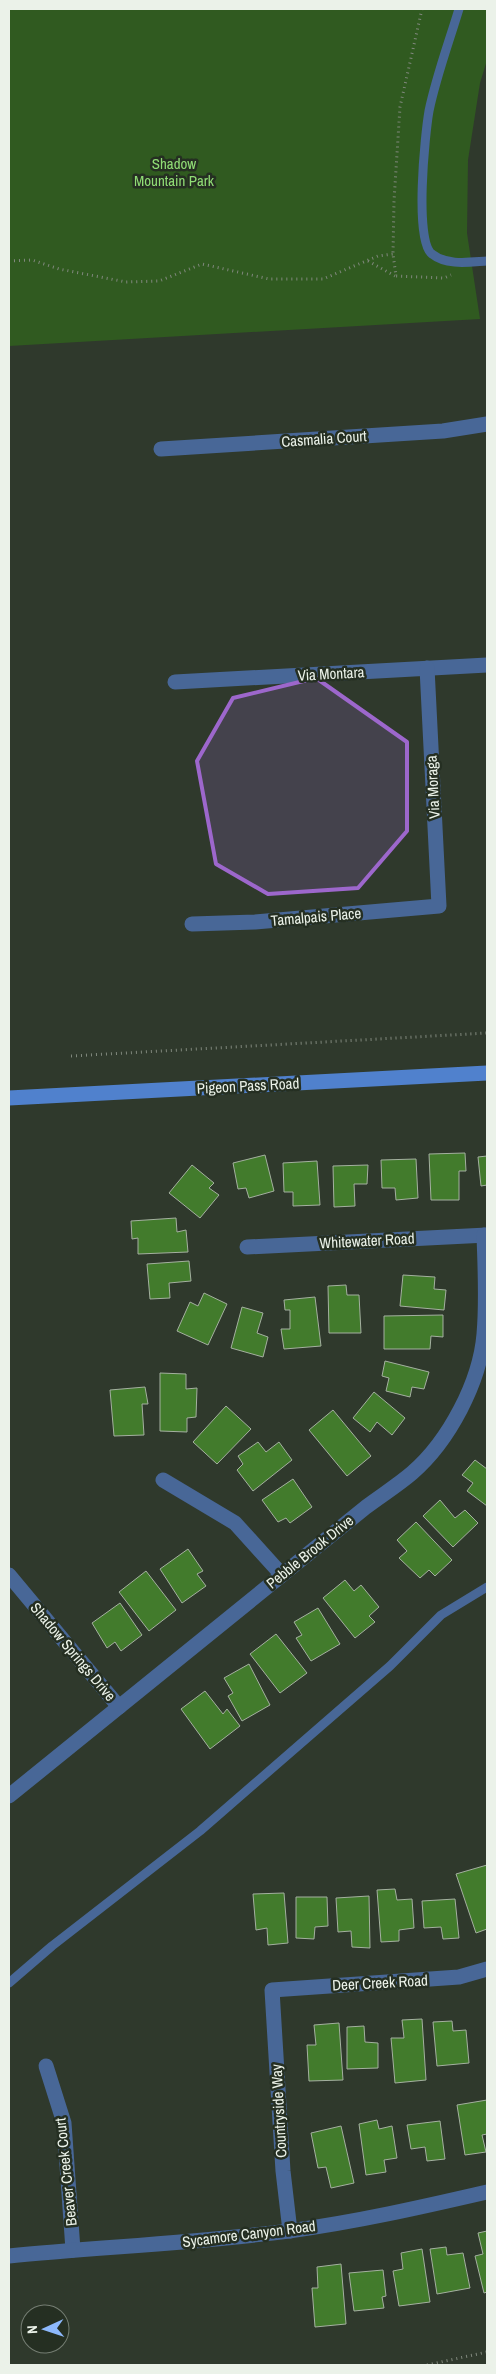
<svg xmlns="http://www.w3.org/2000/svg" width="496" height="2374" font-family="'Archivo Narrow',sans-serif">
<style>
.green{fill:#305a20}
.building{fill:#427b2c;stroke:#a4b0a0}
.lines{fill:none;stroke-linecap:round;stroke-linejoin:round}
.path{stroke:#80887d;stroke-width:3;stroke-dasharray:1 4;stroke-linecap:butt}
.lane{stroke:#486797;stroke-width:9}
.street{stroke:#486797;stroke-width:15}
.secondary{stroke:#5081cd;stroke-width:15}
.marked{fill:#9d67cc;fill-opacity:0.2;stroke:#9d67cc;stroke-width:4;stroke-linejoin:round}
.labels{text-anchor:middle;stroke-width:5;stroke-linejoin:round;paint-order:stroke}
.park-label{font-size:15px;fill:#90dd75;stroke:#252f22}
.street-label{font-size:15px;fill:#ebf2e9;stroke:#252f22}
</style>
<rect width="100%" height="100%" fill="#2f392c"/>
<polygon class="green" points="9,9 487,9 487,60 480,83 468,160 467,233 480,319 9,346"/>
<g class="building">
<polygon points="465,1153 466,1171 459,1171 459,1200 431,1200 429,1154"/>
<polygon points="265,1155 274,1191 249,1198 246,1188 238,1189 233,1163"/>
<polygon points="487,1156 487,1185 481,1186 478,1157"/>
<polygon points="416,1159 418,1198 396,1200 395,1188 382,1188 381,1160"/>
<polygon points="317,1161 320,1205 293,1206 293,1192 284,1192 283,1163"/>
<polygon points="192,1165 214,1183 209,1188 219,1195 200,1218 169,1193"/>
<polygon points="368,1165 367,1184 354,1184 355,1206 334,1207 333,1166"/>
<polygon points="176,1218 177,1232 186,1230 188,1252 138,1254 138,1238 132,1239 131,1221"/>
<polygon points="189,1261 191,1281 169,1283 170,1298 150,1299 147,1264"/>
<polygon points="403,1275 435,1277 434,1289 446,1290 444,1310 400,1306"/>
<polygon points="346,1285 347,1295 359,1295 361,1333 329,1333 328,1286"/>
<polygon points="204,1293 227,1304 208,1345 177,1331 190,1302 198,1306"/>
<polygon points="315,1297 321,1346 284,1349 281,1329 290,1329 290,1310 285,1310 284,1300"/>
<polygon points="242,1307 263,1313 257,1333 268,1337 263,1357 231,1348"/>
<polygon points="443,1315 443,1337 431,1336 430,1349 384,1349 384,1316"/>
<polygon points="385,1361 429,1372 424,1389 412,1387 410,1397 386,1391 389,1378 382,1376"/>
<polygon points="160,1373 186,1374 186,1389 197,1388 196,1417 187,1418 187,1432 160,1431"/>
<polygon points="145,1387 148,1404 142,1404 144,1435 114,1436 110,1390"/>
<polygon points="374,1392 405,1418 392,1435 377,1422 370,1432 353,1418"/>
<polygon points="226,1406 251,1429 217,1464 193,1442"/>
<polygon points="333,1410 371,1456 347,1476 309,1430"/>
<polygon points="258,1442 266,1452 279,1442 292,1460 253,1491 237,1470 243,1464 238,1456"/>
<polygon points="475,1460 487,1469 487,1506 467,1491 473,1483 462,1475"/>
<polygon points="293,1479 312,1507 290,1523 286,1518 278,1522 262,1500"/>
<polygon points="440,1500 455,1518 465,1510 478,1523 453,1547 423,1516"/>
<polygon points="416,1522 452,1560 435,1576 429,1570 420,1578 399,1558 407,1551 397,1540"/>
<polygon points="188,1549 203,1571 197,1574 206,1586 182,1603 160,1569"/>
<polygon points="146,1571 176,1610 149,1631 119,1592"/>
<polygon points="345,1580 354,1591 361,1585 379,1607 369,1616 375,1622 355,1638 323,1598"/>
<polygon points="120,1603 142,1635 121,1651 115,1642 107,1648 92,1623"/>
<polygon points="318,1608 340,1644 311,1661 296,1638 302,1635 294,1622"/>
<polygon points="276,1634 307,1673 280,1693 250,1654"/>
<polygon points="249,1664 270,1705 242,1721 228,1696 233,1693 224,1678"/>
<polygon points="205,1691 223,1714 227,1709 240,1726 210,1749 181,1709"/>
<polygon points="487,1865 487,1929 476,1933 456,1874"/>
<polygon points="395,1889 397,1900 412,1899 414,1928 399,1930 399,1941 381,1942 377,1890"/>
<polygon points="284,1893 288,1943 268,1945 267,1928 256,1930 253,1894"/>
<polygon points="369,1896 370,1948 352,1947 351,1931 338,1932 336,1898"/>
<polygon points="296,1897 327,1897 328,1926 315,1927 314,1939 296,1938"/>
<polygon points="455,1899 459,1938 443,1939 441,1927 424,1928 422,1901"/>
<polygon points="422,2019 426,2080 395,2083 391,2038 404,2038 402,2020"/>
<polygon points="452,2021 453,2031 466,2030 469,2063 437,2066 433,2022"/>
<polygon points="339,2023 343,2080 309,2081 307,2045 316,2045 314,2025"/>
<polygon points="364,2026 365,2042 378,2043 378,2068 347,2069 347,2027"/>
<polygon points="487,2100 487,2134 482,2135 486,2152 465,2155 457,2105"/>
<polygon points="377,2120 379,2129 392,2126 397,2158 384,2160 386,2172 366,2175 359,2124"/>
<polygon points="440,2121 445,2159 427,2161 425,2147 411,2149 407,2125"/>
<polygon points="341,2126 354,2183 331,2188 326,2167 318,2168 311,2133"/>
<polygon points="487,2231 487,2292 484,2293 475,2256 483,2254 478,2233"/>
<polygon points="446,2247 447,2255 463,2253 470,2288 437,2294 430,2249"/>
<polygon points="422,2249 430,2302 399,2306 393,2271 403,2269 401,2253"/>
<polygon points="341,2264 346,2324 315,2327 312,2288 318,2288 317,2267"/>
<polygon points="383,2270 386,2296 382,2297 384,2308 354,2311 349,2273"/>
</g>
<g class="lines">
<g class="path">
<polyline points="422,9 400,107 394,201 393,254 396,276 444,278 451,275"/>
<polyline points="9,261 32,260 59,269 126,282 159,281 202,264 269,279 323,279 378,256 393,254"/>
<polyline points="368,261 395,276"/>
<polyline points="71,1056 487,1033"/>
<polyline points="427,2365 487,2352"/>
</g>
<g class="lane">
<path d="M459 9C449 42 436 77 429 111 425 134 414 241 432 254 447 266 470 262 487 261"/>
<polyline points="9,1983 52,1946 200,1831 390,1666 441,1615 487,1587"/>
</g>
<g class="street">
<polyline points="161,449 443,431 487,424"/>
<polyline points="175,682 487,665"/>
<polyline points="192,924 255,922 439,906 427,668"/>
<polyline points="247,1247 487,1235"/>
<polyline points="163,1480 235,1523 282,1575"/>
<polyline points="9,1575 119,1707"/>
<path d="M9 1796 366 1507C382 1495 398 1485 412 1473 449 1441 480 1382 484 1334 487 1301 485 1268 484 1235"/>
<polyline points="46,2066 64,2123 73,2250"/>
<polyline points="290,2231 283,2171 272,1990 459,1977 487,1969"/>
<path d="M9 2256C102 2247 196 2243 289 2231 356 2222 422 2207 487 2192"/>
</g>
<polyline class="secondary" points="9,1098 487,1073"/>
</g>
<path class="marked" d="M316 678 407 742V831L358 888 268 894 216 864 197 761 233 698Z"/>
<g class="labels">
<g class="park-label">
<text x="174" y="169">Shadow<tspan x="174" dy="17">Mountain Park</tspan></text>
</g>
<g class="street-label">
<text transform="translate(324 439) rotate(-4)" y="5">Casmalia Court</text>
<text transform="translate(331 674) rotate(-3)" y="5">Via Montara</text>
<text transform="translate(433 787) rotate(-93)" y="5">Via Moraga</text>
<text transform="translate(316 917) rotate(-5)" y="5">Tamalpais Place</text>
<text transform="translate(248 1086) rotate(-3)" y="5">Pigeon Pass Road</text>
<text transform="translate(367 1241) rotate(-3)" y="5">Whitewater Road</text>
<text transform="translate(310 1552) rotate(-39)" y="5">Pebble Brook Drive</text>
<text transform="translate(73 1652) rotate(50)" y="5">Shadow Springs Drive</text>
<text transform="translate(380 1983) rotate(-3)" y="5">Deer Creek Road</text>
<text transform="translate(279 2111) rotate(-93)" y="5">Countryside Way</text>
<text transform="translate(66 2172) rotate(-96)" y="5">Beaver Creek Court</text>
<text transform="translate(249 2234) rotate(-7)" y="5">Sycamore Canyon Road</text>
</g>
</g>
<rect width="496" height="2374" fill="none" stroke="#ebf2e9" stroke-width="20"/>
<g transform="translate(45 2329) rotate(267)"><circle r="24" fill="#252f22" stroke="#747d72"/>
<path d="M0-4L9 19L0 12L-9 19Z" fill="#8db9fc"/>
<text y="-8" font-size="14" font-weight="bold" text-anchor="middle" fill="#ebf2e9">N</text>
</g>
</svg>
